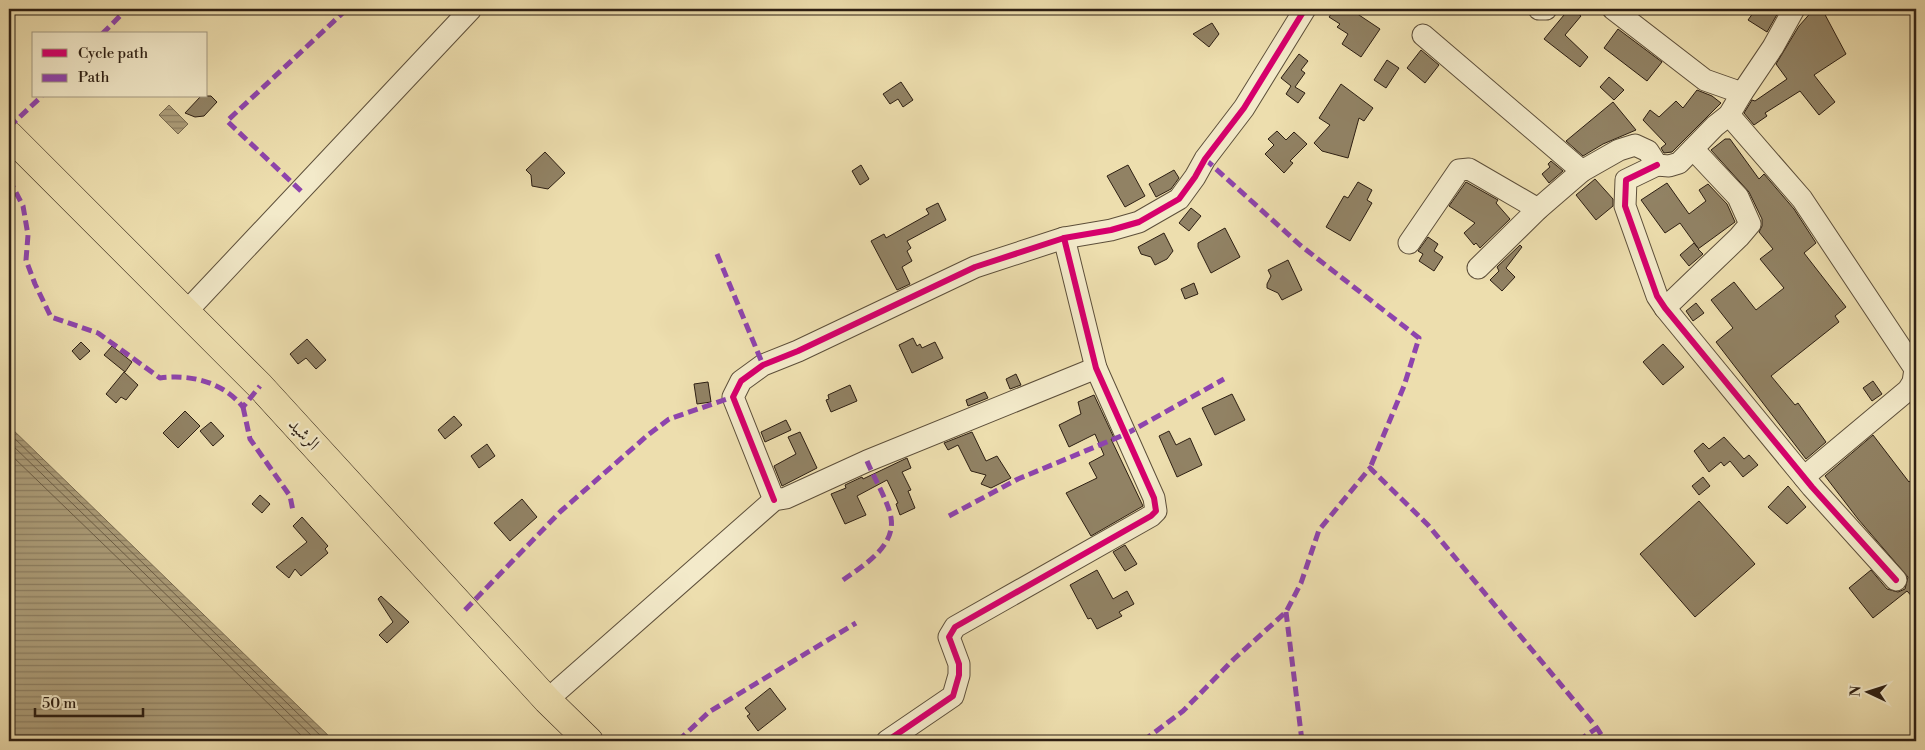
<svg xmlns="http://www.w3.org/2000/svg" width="1925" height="750" font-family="'Libre Bodoni',Amiri,serif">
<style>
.water{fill:url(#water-rules);stroke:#796b50}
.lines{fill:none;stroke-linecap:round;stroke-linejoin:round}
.shore{stroke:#6c5e46;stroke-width:1}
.building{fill:#918264;stroke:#2d1f13}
.minor-casing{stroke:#5d4f3a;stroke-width:23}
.major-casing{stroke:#2d1f13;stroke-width:29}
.minor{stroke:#f3eaca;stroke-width:21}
.major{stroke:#eddeae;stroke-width:28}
.quiet{stroke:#8e44ad;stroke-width:5;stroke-dasharray:10 5;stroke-linecap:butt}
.cycleway-casing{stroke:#f3eaca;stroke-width:9}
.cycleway{stroke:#d6006c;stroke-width:6}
.labels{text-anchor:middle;stroke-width:4.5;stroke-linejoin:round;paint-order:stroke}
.street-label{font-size:18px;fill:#2d1f13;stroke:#f3eaca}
</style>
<defs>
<pattern id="water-rules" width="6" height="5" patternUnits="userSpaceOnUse" patternTransform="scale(1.25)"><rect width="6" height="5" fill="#ac9d79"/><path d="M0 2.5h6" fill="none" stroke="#8c7f62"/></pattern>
</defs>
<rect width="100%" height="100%" fill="#eddeae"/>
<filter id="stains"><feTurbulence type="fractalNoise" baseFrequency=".004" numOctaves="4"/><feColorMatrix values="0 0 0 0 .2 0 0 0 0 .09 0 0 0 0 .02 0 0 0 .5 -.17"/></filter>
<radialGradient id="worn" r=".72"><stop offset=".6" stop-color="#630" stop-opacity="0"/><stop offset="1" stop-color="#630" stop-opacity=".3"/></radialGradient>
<g class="water">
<polygon points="169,105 188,124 178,134 159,115"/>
<polygon points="9,426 334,741 9,741"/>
</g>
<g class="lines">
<g class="shore">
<polyline points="9,433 326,741"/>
<polyline points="9,442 317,741"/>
<polyline points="9,453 307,741"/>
</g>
</g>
<g class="building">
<polygon points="1335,9 1350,9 1380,29 1361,57 1342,44 1348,34 1337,27 1340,24 1329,17"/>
<polygon points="1569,9 1572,9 1581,16 1565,35 1588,57 1580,67 1544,39"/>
<polygon points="1756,9 1775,9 1779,11 1767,32 1748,20"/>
<polygon points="1814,9 1822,9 1846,54 1814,75 1835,102 1819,115 1800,91 1765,113 1767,116 1754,125 1744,113 1752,100 1755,101 1787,79 1776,64 1799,26"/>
<polygon points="1212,23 1219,34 1209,47 1193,34"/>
<polygon points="1618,29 1662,62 1647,81 1604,48"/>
<polygon points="1421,50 1439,65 1425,83 1407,68"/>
<polygon points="1299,54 1308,61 1301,70 1305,73 1295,87 1305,93 1298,103 1286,94 1291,86 1281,78"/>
<polygon points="1387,60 1399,68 1386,88 1374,80"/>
<polygon points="1609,77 1624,90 1614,100 1600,87"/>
<polygon points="901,82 913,100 903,107 898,99 890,104 883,94"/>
<polygon points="1341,84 1373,108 1364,121 1359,118 1348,158 1322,151 1314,143 1330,125 1319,118"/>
<polygon points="1697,90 1712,96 1721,103 1672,152 1664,153 1661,148 1666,144 1643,120 1650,110 1659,117 1676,101 1683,108"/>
<polygon points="201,96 211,96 217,102 204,116 195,117 185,113"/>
<polygon points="1613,102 1636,130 1603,144 1583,156 1566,141"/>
<polygon points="1277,131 1286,140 1294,132 1307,144 1290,161 1293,163 1284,173 1265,154 1274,145 1268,139"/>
<polygon points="1725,139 1730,139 1759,179 1764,174 1794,209 1816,243 1804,253 1846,307 1835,316 1839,322 1771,376 1795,405 1798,403 1826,442 1806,459 1716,342 1733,328 1711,300 1734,282 1756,310 1784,288 1760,259 1773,249 1759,232 1762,226 1762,219 1749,192 1711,150"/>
<polygon points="545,152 565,173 548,189 532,186 531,175 526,170"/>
<polygon points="1551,161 1563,171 1549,183 1542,174 1550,167 1548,164"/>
<polygon points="861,165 869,179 860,185 852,171"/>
<polygon points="1128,165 1145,196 1125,207 1107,176"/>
<polygon points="1174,170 1179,178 1171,189 1156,197 1149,184"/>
<polygon points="1595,179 1613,199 1613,206 1596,220 1576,195"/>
<polygon points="1358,182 1372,190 1367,200 1372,203 1350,241 1326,227 1344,196 1348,198"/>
<polygon points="1466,182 1498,200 1496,203 1510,219 1480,248 1476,243 1474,245 1464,233 1475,223 1449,206"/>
<polygon points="1667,183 1689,214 1706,201 1699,190 1708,184 1727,204 1735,222 1698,249 1703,254 1689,266 1680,255 1694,243 1698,248 1680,223 1665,233 1641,200"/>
<polygon points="938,203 946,220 907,241 911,248 907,251 912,261 902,267 910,284 897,290 871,241 884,234 886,238 929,214 926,209"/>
<polygon points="1191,208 1201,216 1189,231 1179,223"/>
<polygon points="1225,228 1240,257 1211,273 1198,247 1198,243"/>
<polygon points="1164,233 1173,251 1167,259 1155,265 1151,257 1141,254 1138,247"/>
<polygon points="1428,237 1438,244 1434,251 1443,257 1434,271 1419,261 1423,254 1418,251"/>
<polygon points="1520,245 1522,247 1506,268 1515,277 1502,291 1490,280 1499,271 1497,267"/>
<polygon points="1288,260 1302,290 1282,300 1278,293 1267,288 1267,284 1271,276 1268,270"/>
<polygon points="1194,283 1198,294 1185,299 1181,289"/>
<polygon points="1696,303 1704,313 1693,321 1686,311"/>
<polygon points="913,338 917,346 920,344 922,348 935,342 943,358 912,373 899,345"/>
<polygon points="307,339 326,360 316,369 306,358 298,364 290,354"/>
<polygon points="81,342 90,351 80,360 72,351"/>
<polygon points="1663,344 1684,367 1663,385 1643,362"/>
<polygon points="112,346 132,362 125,372 104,355"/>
<polygon points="124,372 138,385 126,400 121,397 116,403 106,394"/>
<polygon points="1016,374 1021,385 1010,389 1006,379"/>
<polygon points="1873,381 1882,394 1872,401 1863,388"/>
<polygon points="708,382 711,402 697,404 694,384"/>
<polygon points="850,385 857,401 831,412 826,400 829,399 828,395"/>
<polygon points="985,392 988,398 968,406 966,400"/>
<polygon points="1232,394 1245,420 1215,435 1202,408"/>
<polygon points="1094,395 1114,438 1111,439 1143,506 1091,536 1066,493 1097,478 1089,463 1104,455 1095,434 1069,447 1059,425 1081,414 1078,402"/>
<polygon points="185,411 200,426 178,448 163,433"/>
<polygon points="454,416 462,425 445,439 438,430"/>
<polygon points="786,420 791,430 765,442 761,432"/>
<polygon points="211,422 224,436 213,446 200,431"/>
<polygon points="1169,431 1176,445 1190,438 1202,465 1177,477 1159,436"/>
<polygon points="800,432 817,468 782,486 774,466 796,454 788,437"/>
<polygon points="972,432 986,461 997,456 1011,478 991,488 981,484 986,475 971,471 958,445 948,450 944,443"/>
<polygon points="1873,435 1909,482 1916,476 1916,601 1907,591 1873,618 1849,588 1871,570 1887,589 1898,592 1905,589 1908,577 1858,519 1825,476"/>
<polygon points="1724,437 1744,459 1749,455 1758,465 1743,477 1730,461 1724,466 1721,462 1709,472 1694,451 1703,443 1709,449"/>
<polygon points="487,444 495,456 479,468 471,456"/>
<polygon points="907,458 911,468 902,472 911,490 908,491 915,508 900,515 896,504 898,503 887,480 857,496 866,515 845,524 831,494 846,488 845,485 862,477 863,479"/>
<polygon points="1703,477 1710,486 1699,495 1692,486"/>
<polygon points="1788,486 1806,507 1787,524 1768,507"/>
<polygon points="260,495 270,504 262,513 252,504"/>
<polygon points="522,499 537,517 510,541 494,523"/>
<polygon points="1699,501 1755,564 1695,617 1640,554"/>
<polygon points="302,517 328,546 325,549 328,553 301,576 295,569 289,578 276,567 307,542 293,526"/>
<polygon points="1125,545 1137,564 1125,571 1113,552"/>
<polygon points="1097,570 1113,599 1127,591 1134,604 1119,612 1122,616 1097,629 1091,618 1088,619 1070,585"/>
<polygon points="381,596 409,622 387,643 379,635 393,622 378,599"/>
<polygon points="770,688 786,709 758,731 747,716 750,714 745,708"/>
</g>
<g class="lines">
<defs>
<g id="minor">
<polyline points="1539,9 1546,9"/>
<polyline points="1613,9 1705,80 1742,93 1773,47 1794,9"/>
<polyline points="1423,35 1582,171 1619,150 1635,145 1648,151 1657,165 1669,166 1679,163 1715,126 1729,115 1742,93"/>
<polyline points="1729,115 1802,199 1915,369 1913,382 1908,390 1804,477"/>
<polyline points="1657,165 1626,180 1625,206 1657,296 1665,308 1812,487 1896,580"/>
<polyline points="1409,243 1459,170 1469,169 1538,209"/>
<polyline points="1478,268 1538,209 1582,171"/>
<polyline points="1665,308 1739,237 1750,224 1738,197 1693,149"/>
<polyline points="186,312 471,9"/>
<polyline points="774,500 733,397 741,381 763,365 798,351 975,267 1064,238 1111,230 1139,222 1179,199 1195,177 1205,159 1244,108 1305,9"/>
<polyline points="547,700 774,500 786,498 867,461 1096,368"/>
<polyline points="887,741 953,696 959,675 959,664 949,637 955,627 1151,516 1156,511 1154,498 1096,368 1064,238"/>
</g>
<polyline id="major" points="9,135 260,386 547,700 589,741"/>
</defs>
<use href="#minor" class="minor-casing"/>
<use href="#major" class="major-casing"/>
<use href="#minor" class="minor"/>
<use href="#major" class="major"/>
<g class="quiet">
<polyline points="102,34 127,9"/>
<polyline points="9,127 42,96"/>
<polyline points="1205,159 1300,245 1419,338 1404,386 1370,468"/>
<path d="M9 179 23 206 28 235 26 260 35 284 51 317 98 333 160 378C191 374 223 382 243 407L260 386"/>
<polyline points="301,191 227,121 347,9"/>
<polyline points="717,254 763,365"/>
<polyline points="243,407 250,439 290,496 293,511"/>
<polyline points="949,516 1018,479 1126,434 1224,379"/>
<path d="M843 580C861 567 896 547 891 518 889 503 873 476 867 461"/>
<polyline points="465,610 561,511 649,434 669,419 733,397"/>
<polyline points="1286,612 1302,741"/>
<polyline points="678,741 709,712 856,623"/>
<polyline points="1143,741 1183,711 1234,659 1286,612 1301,583 1319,530 1370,468 1428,525 1597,728 1605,741"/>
<polyline points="1578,741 1597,728"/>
</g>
<defs>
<g id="cycleway">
<polyline points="1657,165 1626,180 1625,206 1657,296 1665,308 1812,487 1896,580"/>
<polyline points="774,500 733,397 741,381 763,365 798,351 975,267 1064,238 1111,230 1139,222 1179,199 1195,177 1205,159 1244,108 1305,9"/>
<polyline points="887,741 953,696 959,675 959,664 949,637 955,627 1151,516 1156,511 1154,498 1096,368 1064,238"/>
</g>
</defs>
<use href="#cycleway" class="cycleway-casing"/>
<use href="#cycleway" class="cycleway"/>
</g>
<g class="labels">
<g class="street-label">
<text transform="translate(304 434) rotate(47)" y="6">الرشيد</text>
</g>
</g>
<rect width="1925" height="750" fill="none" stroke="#eddeae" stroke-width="30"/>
<rect x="10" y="10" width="1905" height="730" fill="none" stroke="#2d1f13" stroke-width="2.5"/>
<rect x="15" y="15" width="1895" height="720" fill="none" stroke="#2d1f13"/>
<rect x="32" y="32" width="175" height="65" fill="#f3eaca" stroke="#a49981"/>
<rect x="42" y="49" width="25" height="8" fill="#d6006c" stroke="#a49981"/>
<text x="78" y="58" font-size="15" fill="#2d1f13">Cycle path</text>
<rect x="42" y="74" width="25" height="8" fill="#8e44ad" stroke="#a49981"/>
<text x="78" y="82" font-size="15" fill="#2d1f13">Path</text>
<g transform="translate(1868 692) rotate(274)" stroke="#f3eaca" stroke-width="4" paint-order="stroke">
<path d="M0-4L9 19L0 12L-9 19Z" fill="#2d1f13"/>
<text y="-8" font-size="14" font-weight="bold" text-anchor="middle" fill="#2d1f13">N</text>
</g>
<path d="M35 708v8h108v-8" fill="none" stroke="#2d1f13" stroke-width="2.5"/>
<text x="42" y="708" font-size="15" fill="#2d1f13" stroke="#f3eaca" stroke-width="4" paint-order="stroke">50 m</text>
<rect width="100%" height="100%" filter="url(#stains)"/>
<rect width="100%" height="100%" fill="url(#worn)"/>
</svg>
